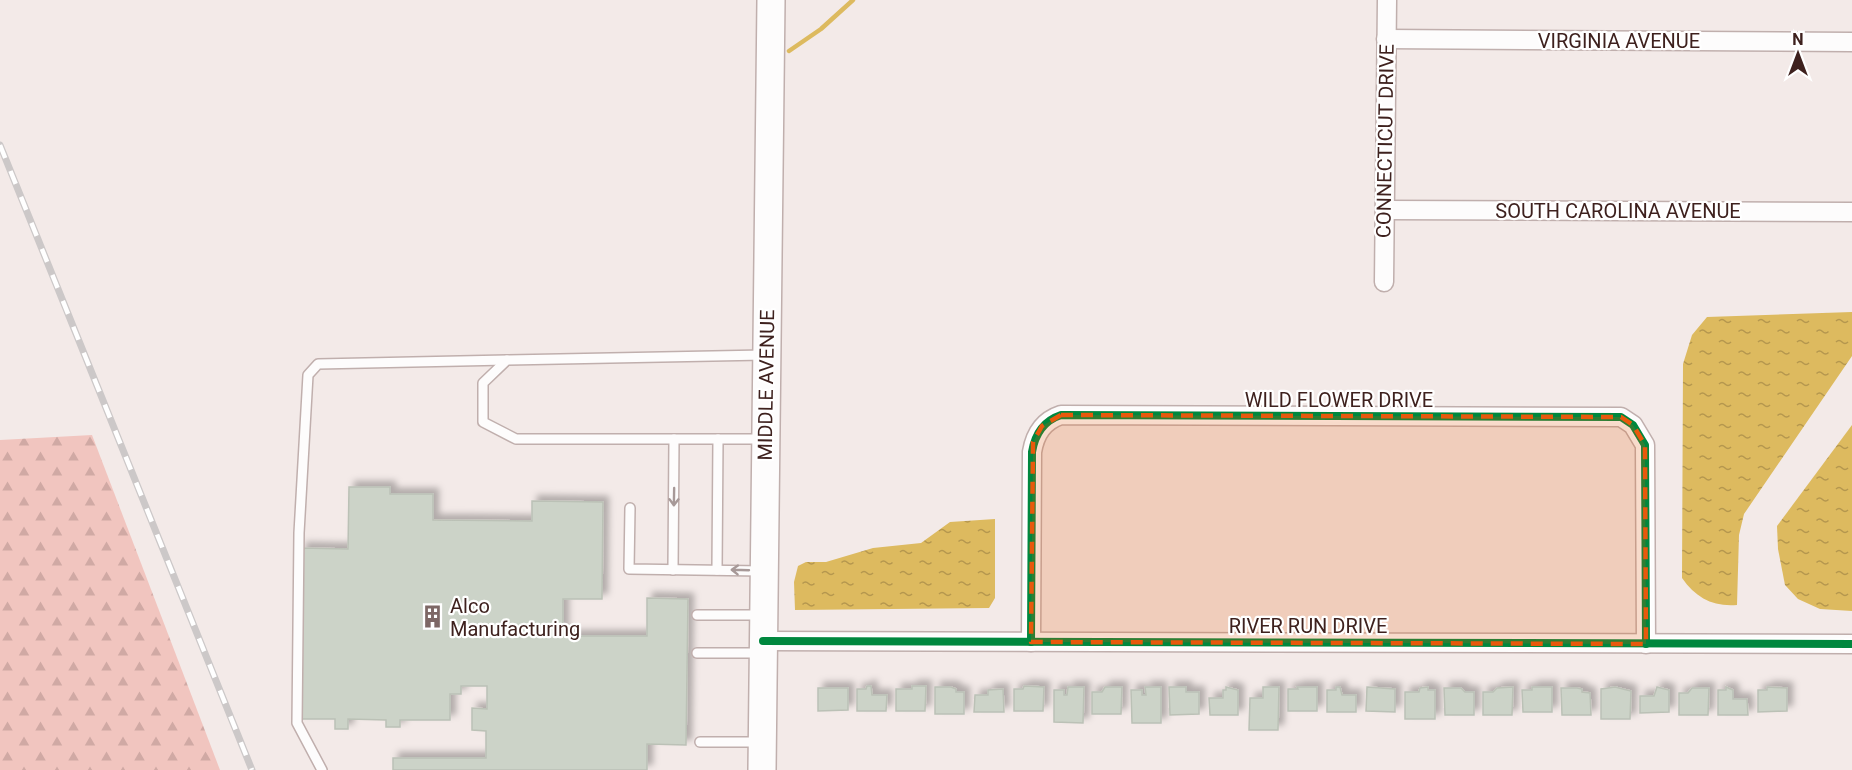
<svg xmlns="http://www.w3.org/2000/svg" width="1852" height="770" font-family="Roboto,sans-serif">
<style>
.forest{fill:url(#forest-firs)}
.water{fill:url(#water-ripples)}
.lines{fill:none;stroke-linecap:round;stroke-linejoin:round}
.stream{stroke:#ddba5f;stroke-width:4.5}
.building{fill:#ccd3c8;stroke:#bbc1b6;stroke-width:1.5;filter:url(#shadow)}
.lane-casing{stroke:#c0afad;stroke-width:12}
.street-casing{stroke:#c0afad;stroke-width:21}
.secondary-casing{stroke:#c0afad;stroke-width:30}
.lane{stroke:#fdfcfc;stroke-width:9}
.street{stroke:#fdfcfc;stroke-width:18}
.secondary{stroke:#fdfcfc;stroke-width:27}
.rail-casing{stroke:#ccc8c8;stroke-width:7}
.rail{stroke:#fff;stroke-width:4.5;stroke-dasharray:14;stroke-linecap:butt}
.cycleway-casing{stroke:#fff;stroke-width:11}
.cycleway{stroke:#00873e;stroke-width:8}
.oneway{stroke:#a79998}
.marked{fill:#e8590c;fill-opacity:0.2;stroke:#e8590c;stroke-width:4.5;stroke-dasharray:12 8;stroke-linejoin:round}
.labels{text-anchor:middle;stroke-width:4.5;stroke-linejoin:round;paint-order:stroke}
.street-label{font-size:20px;fill:#3e211e;stroke:#fff}
.poi-label{font-size:20px;fill:#3e211e;stroke:#fff;text-anchor:start}
</style>
<defs>
<pattern id="forest-firs" width="22" height="20" patternUnits="userSpaceOnUse" patternTransform="scale(1.5)"><rect width="22" height="20" fill="#f1c5bf"/><path d="M5 1l3.5 6h-7zM16 11l3.5 6h-7z" fill="#d0a9a4"/></pattern>
<pattern id="water-ripples" width="26" height="14" patternUnits="userSpaceOnUse" patternTransform="scale(1.5)"><rect width="26" height="14" fill="#ddba5f"/><path d="M2 4q2-2 4 0t4 0M15 11q2-2 4 0t4 0" fill="none" stroke="#b5974e"/></pattern>
<filter id="shadow"><feDropShadow dx="5.5" dy="-5.5" stdDeviation="3" flood-color="#0004"/></filter>
</defs>
<rect width="100%" height="100%" fill="#f3eae8"/>
<polygon class="forest" points="92,435 220,770 0,770 0,440"/>
<g class="water">
<path d="M1852 312V356L1744 514 1739 535 1737 605C1713 607 1696 598 1682 578L1683 364 1692 335 1707 317Z"/>
<polygon points="1852,425 1852,611 1820,609 1798,599 1785,585 1778,549 1777,526"/>
<polygon points="995,519 995,598 989,608 795,610 794,582 798,566 806,562 826,562 873,548 921,543 950,522"/>
</g>
<g class="lines">
<polyline class="stream" points="789,51 821,29 853,0"/>
</g>
<g class="building">
<polygon points="349,487 390,487 390,494 433,494 433,520 532,521 532,501 603,502 602,599 563,599 563,636 647,636 647,598 688,599 686,745 647,744 647,770 393,770 393,758 486,758 486,731 472,730 472,708 487,709 487,686 461,686 461,694 450,694 450,720 400,720 400,727 386,727 386,720 348,719 348,729 335,729 335,719 300,719 301,548 348,549"/>
<polygon points="867,686 871,686 872,695 887,695 886,711 857,711 857,689 866,689"/>
<polygon points="912,686 926,686 925,711 896,711 896,689 912,689"/>
<polygon points="1024,686 1044,687 1043,711 1014,711 1014,689 1023,689"/>
<polygon points="935,687 951,687 956,689 956,692 964,692 964,714 935,714"/>
<polygon points="1068,687 1084,687 1083,723 1054,722 1054,690 1064,690 1064,695 1067,695"/>
<polygon points="1105,687 1122,687 1121,714 1092,714 1092,692 1102,692"/>
<polygon points="1145,687 1161,687 1161,723 1132,723 1131,690 1142,690 1142,695 1146,695"/>
<polygon points="1169,687 1186,687 1186,692 1199,692 1199,714 1170,715"/>
<polygon points="1226,687 1238,690 1238,715 1210,715 1209,698 1223,698 1223,690 1226,690"/>
<polygon points="1263,687 1279,687 1278,730 1249,730 1250,698 1263,698"/>
<polygon points="1297,687 1317,687 1317,711 1288,711 1288,689 1298,689"/>
<polygon points="1336,687 1340,687 1342,695 1356,695 1356,712 1327,712 1327,690 1336,690"/>
<polygon points="1367,687 1395,689 1395,712 1366,711"/>
<polygon points="1428,687 1428,690 1435,690 1435,719 1405,719 1405,692 1419,692 1420,688"/>
<polygon points="1513,687 1512,715 1483,715 1483,692 1493,692 1497,688"/>
<polygon points="1532,687 1552,687 1552,712 1523,712 1522,690 1532,690"/>
<polygon points="1615,687 1631,691 1630,719 1601,719 1601,689"/>
<polygon points="1657,687 1669,690 1669,712 1640,713 1640,696 1654,696"/>
<polygon points="1726,687 1733,690 1733,699 1747,699 1748,715 1718,715 1718,690 1726,690"/>
<polygon points="1767,687 1787,688 1787,711 1758,712 1758,690 1767,690"/>
<polygon points="818,688 848,688 848,710 818,711"/>
<polygon points="1444,688 1461,688 1465,692 1474,692 1474,715 1445,715"/>
<polygon points="1561,688 1577,688 1582,689 1582,692 1590,693 1591,715 1562,715"/>
<polygon points="1692,688 1709,688 1708,715 1679,715 1679,693 1688,693"/>
<polygon points="1003,689 1004,712 974,712 975,695 988,695 988,690"/>
</g>
<g class="lines">
<defs>
<g id="lane">
<polyline points="763,439 516,439 483,422 483,383 507,360 764,355"/>
<polyline points="630,508 629,569 762,571"/>
<polyline points="673,570 674,439"/>
<polyline points="717,570 718,439"/>
<polyline points="697,615 761,615"/>
<polyline points="697,653 761,653"/>
<polyline points="700,742 760,742"/>
<polyline points="322,770 297,723 299,533 308,375 318,364 507,360"/>
</g>
<g id="street">
<polyline points="1386,39 1852,42"/>
<polyline points="1385,210 1852,212"/>
<polyline points="1384,282 1387,0"/>
<polyline points="763,641 1852,644"/>
<path d="M1031 642 1032 452C1035 434 1043 421 1061 415L1621 417 1633 425 1645 445 1646 644"/>
</g>
<polyline id="secondary" points="762,770 771,0"/>
</defs>
<use href="#lane" class="lane-casing"/>
<use href="#street" class="street-casing"/>
<use href="#secondary" class="secondary-casing"/>
<use href="#lane" class="lane"/>
<use href="#street" class="street"/>
<use href="#secondary" class="secondary"/>
<defs>
<polyline id="rail" points="0,145 252,770"/>
</defs>
<use href="#rail" class="rail-casing"/>
<use href="#rail" class="rail"/>
<defs>
<g id="cycleway">
<polyline points="763,641 1852,644"/>
<path d="M1031 642 1032 452C1035 434 1043 421 1061 415L1621 417 1633 425 1645 445 1646 644"/>
</g>
</defs>
<use href="#cycleway" class="cycleway-casing"/>
<use href="#cycleway" class="cycleway"/>
</g>
<defs><path id="oneway-shaft" d="M-6 0H5M1.5-3L5.5 0L1.5 3" fill="none" stroke-width="1.6" stroke-linecap="round" stroke-linejoin="round" transform="scale(1.5)"/></defs>
<g class="oneway">
<use href="#oneway-shaft" transform="translate(674 497) rotate(91)"/>
<use href="#oneway-shaft" transform="translate(740 570) rotate(-178)"/>
</g>
<path class="marked" d="M1061 415 1621 417 1633 425 1645 445 1646 644 1031 642 1033 442 1042 426Z"/>
<defs>
<symbol id="building-bare" viewBox="-9 -9 18 18"><path d="M-4-6H4V6H1V3H-1V6H-4ZM-2.5-4.3h1.7v1.8h-1.7ZM.8-4.3h1.7v1.8H.8ZM-2.5-1h1.7V.8h-1.7ZM.8-1h1.7V.8H.8Z" fill="#7d6765" stroke="#fff" stroke-width="2.5" paint-order="stroke"/></symbol>
</defs>
<g fill-rule="evenodd">
<use href="#building-bare" x="416" y="600" width="33" height="33"/>
</g>
<g class="labels">
<g class="street-label">
<text x="1619" y="48">VIRGINIA AVENUE</text>
<text transform="translate(1385 141) rotate(-89)" y="7">CONNECTICUT DRIVE</text>
<text x="1618" y="218">SOUTH CAROLINA AVENUE</text>
<text transform="translate(766 385) rotate(-89)" y="7">MIDDLE AVENUE</text>
<text x="1339" y="407">WILD FLOWER DRIVE</text>
<text x="1308" y="633">RIVER RUN DRIVE</text>
</g>
<g class="poi-label">
<text x="450" y="613">Alco<tspan x="450" dy="23">Manufacturing</tspan></text>
</g>
</g>
<g transform="translate(1798 54)" stroke="#ffffff" stroke-width="4.5" paint-order="stroke">
<path d="M0-4.5L10 22L0 15L-10 22Z" fill="#3e211e"/>
<text y="-9" font-size="16" font-weight="bold" text-anchor="middle" fill="#3e211e">N</text>
</g>
</svg>
